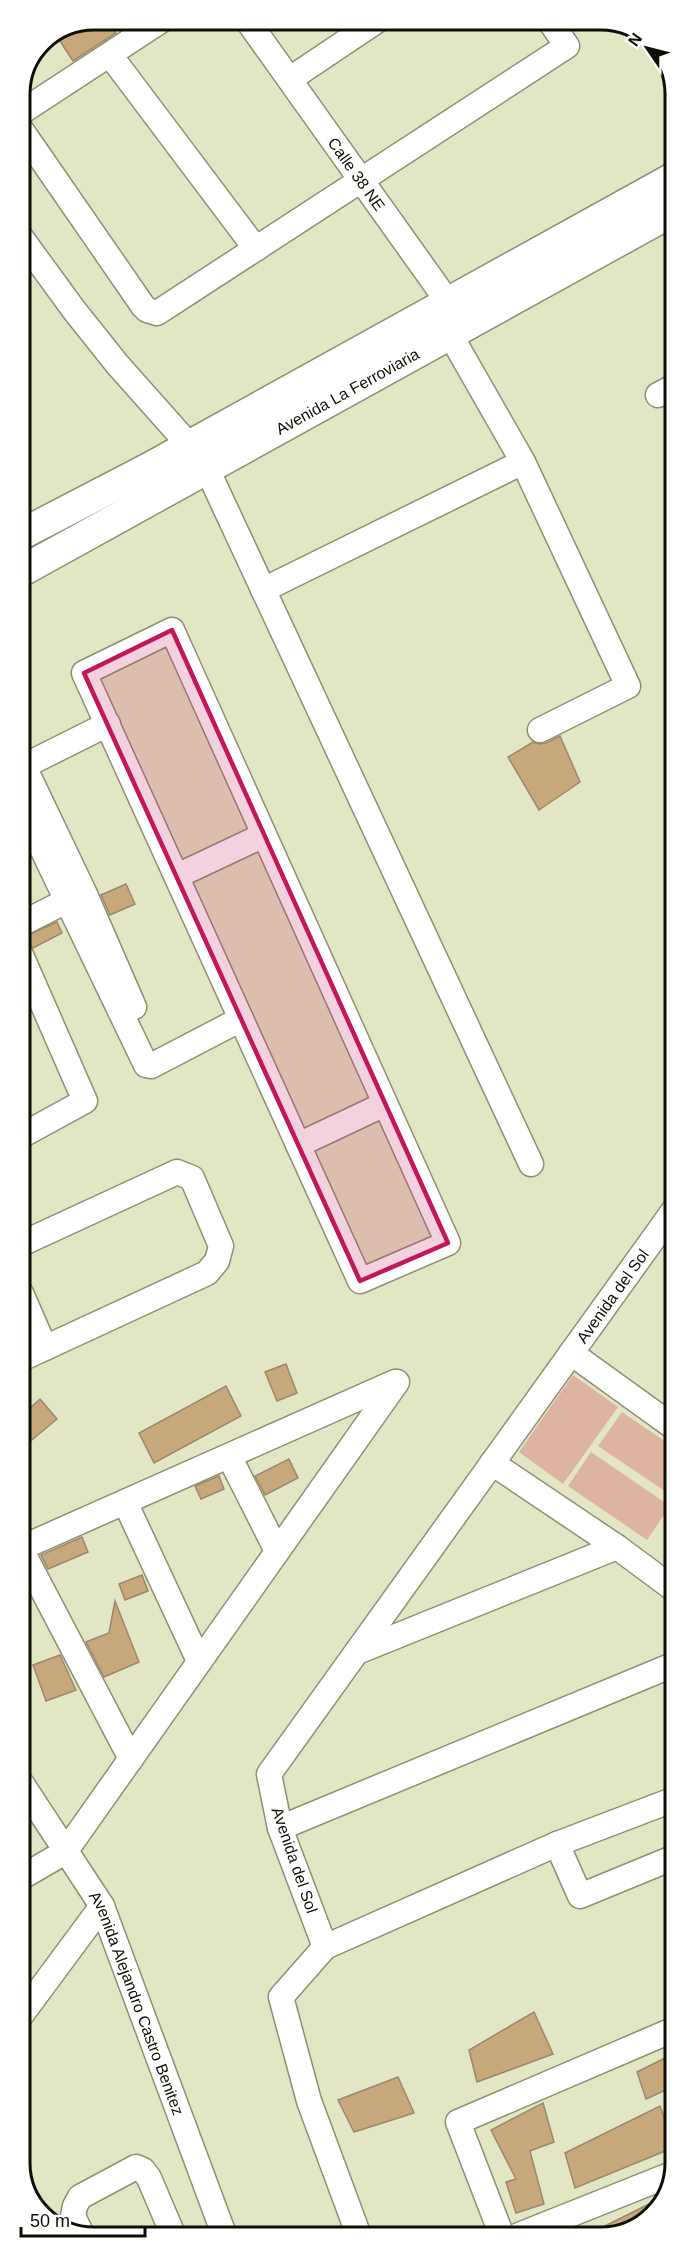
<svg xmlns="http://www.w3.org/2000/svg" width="695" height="2257" font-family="Helvetica,sans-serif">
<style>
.green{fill:#ddb3a2}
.building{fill:#c6a87a;stroke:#9b886d;stroke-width:1.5}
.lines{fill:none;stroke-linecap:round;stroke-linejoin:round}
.minor-casing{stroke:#8e9071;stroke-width:27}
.major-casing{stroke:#8e9071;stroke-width:33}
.minor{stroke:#fff;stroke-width:24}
.major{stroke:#fff;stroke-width:30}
.marked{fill:#c2185b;fill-opacity:0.2;stroke:#c2185b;stroke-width:4.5;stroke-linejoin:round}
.labels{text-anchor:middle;stroke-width:5;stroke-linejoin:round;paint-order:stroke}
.street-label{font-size:16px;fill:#0e0f04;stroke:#fff}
.rim{fill:none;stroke:#0e0f04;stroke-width:3}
</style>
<rect width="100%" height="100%" fill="#e3e6c4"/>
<g class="green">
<polygon points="573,1375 618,1407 563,1484 519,1452"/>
<polygon points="622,1412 675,1448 675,1498 598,1446"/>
<polygon points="591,1452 670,1506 647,1540 568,1486"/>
</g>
<g class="building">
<polygon points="93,20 107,20 116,33 73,61 56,35"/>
<polygon points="560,736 580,782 539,810 508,757 533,742 539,744 546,743"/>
<polygon points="126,884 135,904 110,915 101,895"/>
<polygon points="57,922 62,933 33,948 29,943 21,941 21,938"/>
<polygon points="286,1364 297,1393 277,1401 265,1372"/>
<polygon points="226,1386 241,1416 154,1463 139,1433"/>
<polygon points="40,1399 57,1419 21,1449 21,1416"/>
<polygon points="289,1459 298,1478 265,1495 255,1476"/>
<polygon points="219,1476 224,1489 201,1499 195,1486"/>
<polygon points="82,1537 88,1552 48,1569 41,1555"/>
<polygon points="142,1575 148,1591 125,1600 119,1584"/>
<polygon points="115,1601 139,1662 104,1677 86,1642 109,1633"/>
<polygon points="60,1655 76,1690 46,1701 33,1665"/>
<polygon points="534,2012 553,2054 477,2082 469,2050"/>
<polygon points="675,2053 675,2086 646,2099 637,2072"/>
<polygon points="398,2077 414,2113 354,2132 338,2100"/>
<polygon points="543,2103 554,2142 530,2151 544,2204 516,2213 506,2182 516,2179 491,2130"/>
<polygon points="660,2106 675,2147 575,2188 565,2153"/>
<polygon points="661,2198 663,2201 660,2209 620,2235 587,2235"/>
</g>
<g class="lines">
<defs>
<g id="minor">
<path id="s1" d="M247 20 458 316"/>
<polyline points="110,55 256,249"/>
<polyline points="290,79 378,20"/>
<polyline points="20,113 162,20"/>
<polyline points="20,128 143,306 147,310 157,313 567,46 549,20"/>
<polyline points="20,236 74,310 117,364 189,445"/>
<polyline points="451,336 523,462 628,686 540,730"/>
<polyline points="658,395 673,387"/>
<polyline points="207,469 531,1164"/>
<polyline points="263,590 523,462"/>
<polygon points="172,630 448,1243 360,1281 84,673"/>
<polyline points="20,758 84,892 134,1007"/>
<polyline points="20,768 108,724"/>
<polyline points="20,803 146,1065 151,1066 241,1019"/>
<polyline points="177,876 264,835"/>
<polyline points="21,924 80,894"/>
<polyline points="21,955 85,1101 21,1136"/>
<polyline points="298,1145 385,1104"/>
<polyline points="21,1244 177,1172 192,1178 221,1246 217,1261 207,1273 21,1359"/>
<polyline points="21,1293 45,1348"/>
<polyline points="571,1353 675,1428"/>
<polyline points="229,1456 277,1551"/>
<polyline points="492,1463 617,1547 675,1590"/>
<polyline points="125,1502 199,1661"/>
<polyline points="21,1548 395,1382"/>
<polyline points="21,1549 131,1759"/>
<polyline points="357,1652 617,1547"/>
<path id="s2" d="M22 1784 102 1906 225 2237"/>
<polyline points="280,1828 675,1664"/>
<polyline points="557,1844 580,1896 675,1857"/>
<polyline points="22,1877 65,1852 397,1382"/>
<path id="s3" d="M325 1947 280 1828 269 1774 674 1210"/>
<polyline points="22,2014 102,1906"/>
<polyline points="82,2235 73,2216 75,2206 80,2197 136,2167 143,2170 149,2178 174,2237"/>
<polyline points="519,2235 672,2174"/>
<polyline points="359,2236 309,2101 281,1997 325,1947 557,1844 675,1799"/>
<polyline points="502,2236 458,2122 675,2029"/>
</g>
<g id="major">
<polyline points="20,535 149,468 673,178"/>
<path id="s4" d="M20 572 673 211"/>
</g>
</defs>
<use href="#minor" class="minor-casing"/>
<use href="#major" class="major-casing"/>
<use href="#minor" class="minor"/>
<use href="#major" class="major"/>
</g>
<path class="marked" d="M172 630 448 1243 360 1281 84 673Z"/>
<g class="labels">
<g class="street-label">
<text dy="6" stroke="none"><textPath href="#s1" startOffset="189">Calle 38 NE</textPath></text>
<text dy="6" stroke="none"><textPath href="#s4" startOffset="374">Avenida La Ferroviaria</textPath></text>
<text dy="6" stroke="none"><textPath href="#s3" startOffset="771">Avenida del Sol</textPath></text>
<text transform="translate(295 1860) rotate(71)" y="6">Avenida del Sol</text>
<text dy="6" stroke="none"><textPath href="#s2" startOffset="249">Avenida Alejandro Castro Benitez</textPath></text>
</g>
</g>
<path d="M0 0H695V2257H0ZM94 30H601A64 64 0 0 1 665 94V2163A64 64 0 0 1 601 2227H94A64 64 0 0 1 30 2163V94A64 64 0 0 1 94 30Z" fill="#fff" fill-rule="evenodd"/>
<path class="rim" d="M94 30H601A64 64 0 0 1 665 94V2163A64 64 0 0 1 601 2227H94A64 64 0 0 1 30 2163V94A64 64 0 0 1 94 30Z"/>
<g transform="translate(647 48) rotate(305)" stroke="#ffffff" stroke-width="4.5" paint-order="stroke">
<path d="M0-4.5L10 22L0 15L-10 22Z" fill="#0e0f04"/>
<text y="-9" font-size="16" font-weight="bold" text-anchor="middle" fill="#0e0f04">N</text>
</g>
<path d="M21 2227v9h124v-9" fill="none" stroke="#0e0f04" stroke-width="3"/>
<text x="30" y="2227" font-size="18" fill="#0e0f04" stroke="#ffffff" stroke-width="4.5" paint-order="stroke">50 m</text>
</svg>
